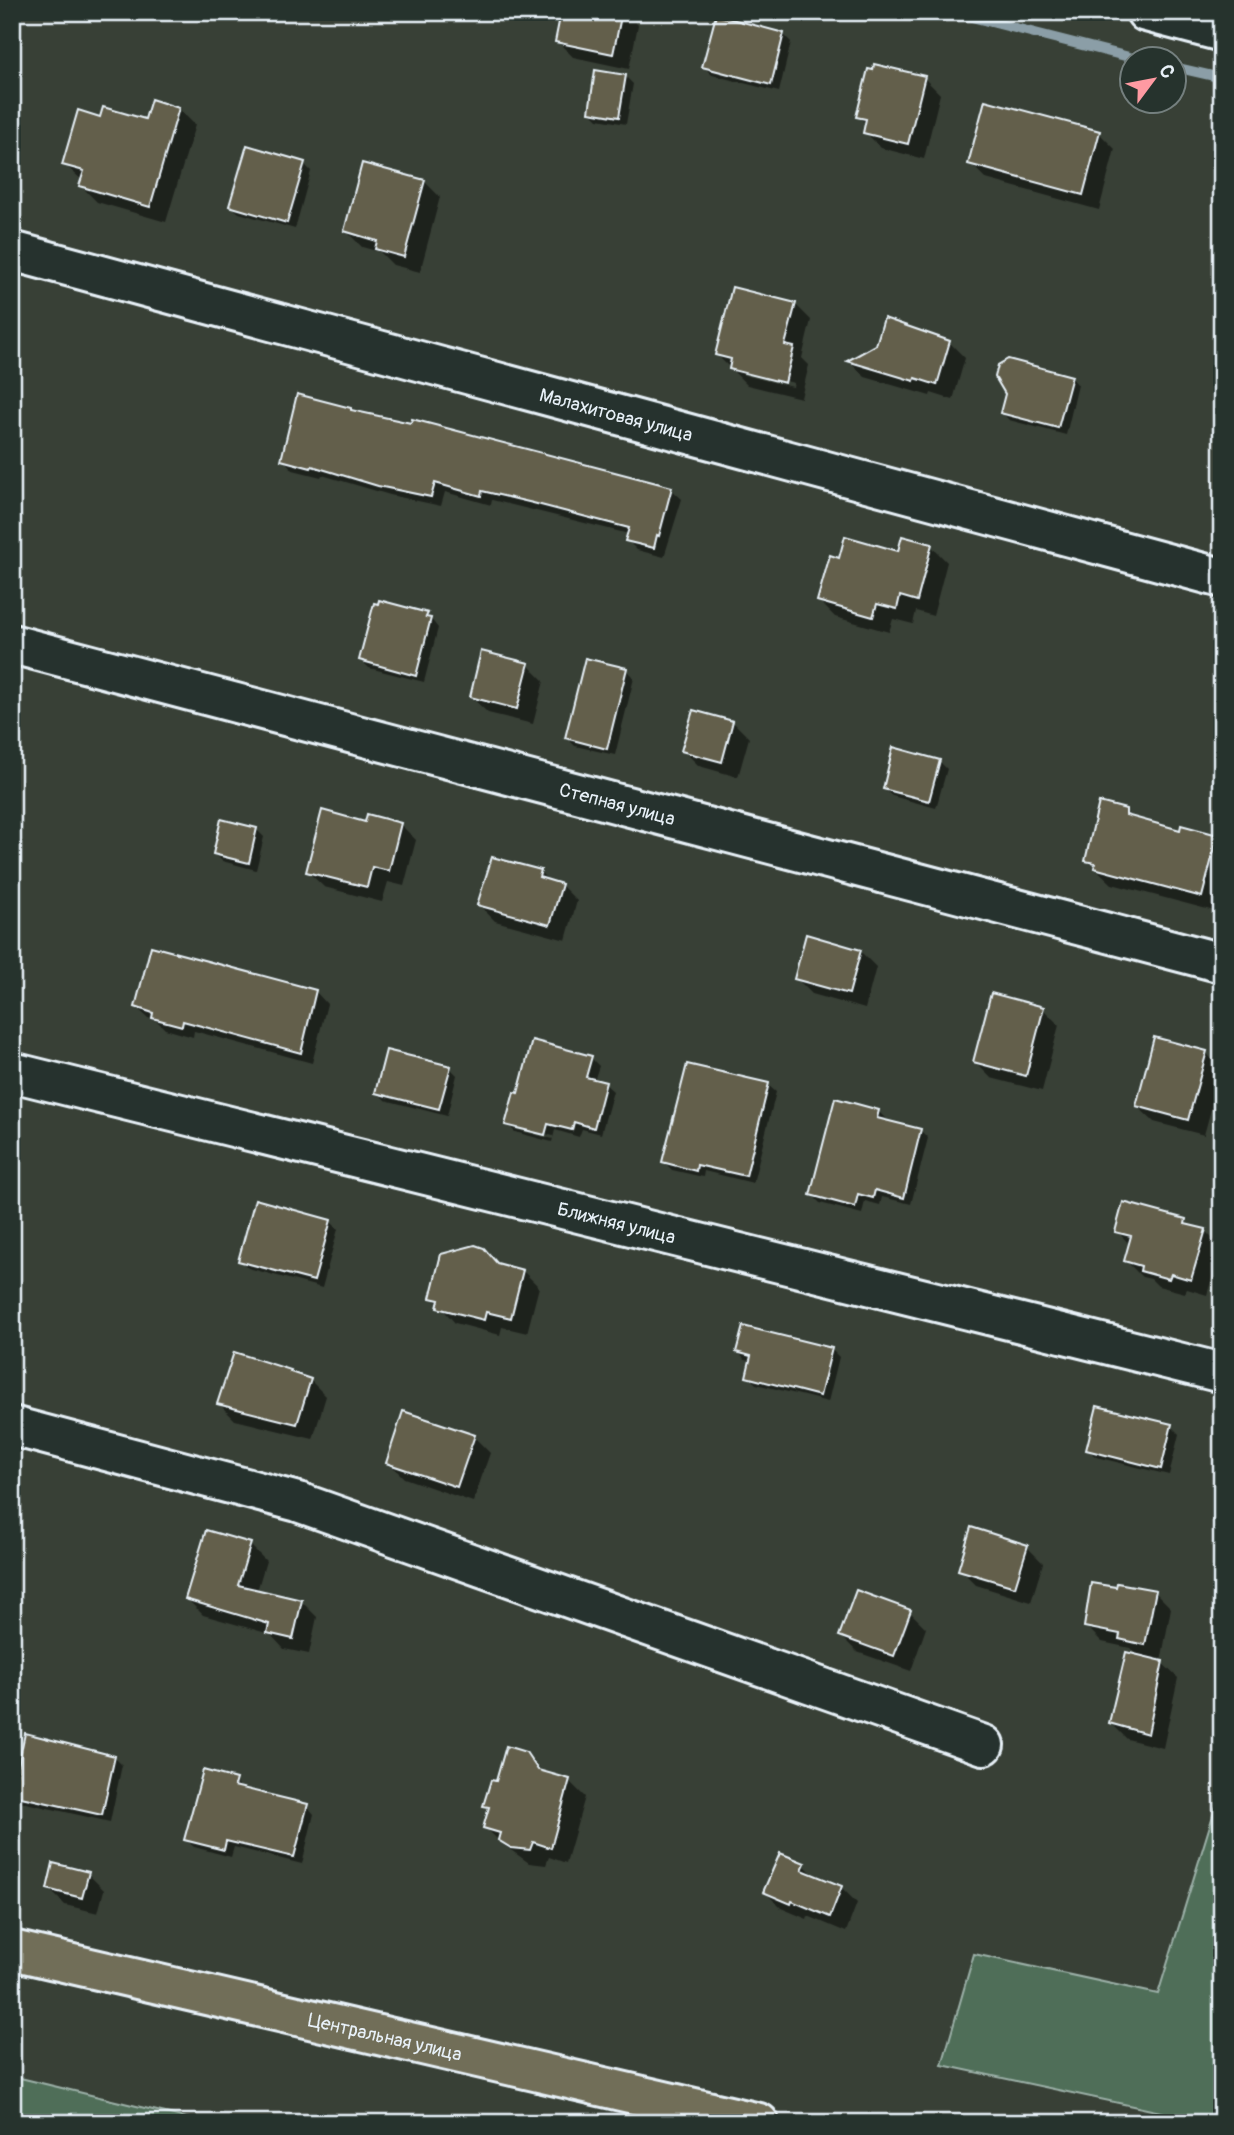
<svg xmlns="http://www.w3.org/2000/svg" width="1234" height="2135" font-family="Pangolin,sans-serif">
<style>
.green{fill:#4f6e58;stroke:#9cb0a8;stroke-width:2}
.shadow{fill:#0007;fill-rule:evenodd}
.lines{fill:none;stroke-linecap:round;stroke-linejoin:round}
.stream{stroke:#8b9ea7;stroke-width:10}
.building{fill:#635f4c;stroke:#e8f1f8;stroke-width:2}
.minor-casing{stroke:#e8f1f8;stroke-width:44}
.major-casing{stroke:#e8f1f8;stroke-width:44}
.minor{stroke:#26332d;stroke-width:38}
.major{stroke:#716e59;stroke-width:38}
.labels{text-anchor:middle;stroke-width:5;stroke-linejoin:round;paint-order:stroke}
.street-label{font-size:19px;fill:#e8f1f8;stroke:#26332d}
</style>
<rect width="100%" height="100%" fill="#384036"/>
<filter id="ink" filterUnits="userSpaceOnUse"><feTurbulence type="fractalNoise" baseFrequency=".0143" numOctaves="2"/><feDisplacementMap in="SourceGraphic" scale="14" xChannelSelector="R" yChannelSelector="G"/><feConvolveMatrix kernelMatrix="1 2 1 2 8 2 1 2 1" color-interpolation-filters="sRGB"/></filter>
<g filter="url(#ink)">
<g class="green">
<polygon points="1222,1786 1222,2123 1212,2123 942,2065 974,1954 1158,1994"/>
<polygon points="12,2076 207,2123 12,2123"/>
</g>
<g class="shadow">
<polygon points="563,12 626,12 638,25 629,69 573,57 557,41"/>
<polygon points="784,35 791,42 779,92 712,75 704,67"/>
<polygon points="625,76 633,84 626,124 598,119 590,111"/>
<polygon points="924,78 940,94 924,159 881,148 865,132 867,125 858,116"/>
<polygon points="179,109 195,125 166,222 97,202 81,186 83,181 64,164 101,119 146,121"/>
<polygon points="1099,133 1115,149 1099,210 986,179 970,163"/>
<polygon points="304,164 311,171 295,229 239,213 231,206"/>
<polygon points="424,181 440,197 420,272 393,265 380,252 362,247 346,231"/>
<path d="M795 304 811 320 802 358 809 365 801 398 747 385 717 355ZM739 370 794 383 793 387 744 375Z"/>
<polygon points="949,342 965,358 953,400 931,393 930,396 865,377 850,362"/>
<polygon points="1071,377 1078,385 1066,435 1009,420 1002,413"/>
<polygon points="353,413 671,489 682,499 664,557 637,550 627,540 629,534 492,500 491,505 445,492 441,506 390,495 322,475 321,477 293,470 283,459"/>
<polygon points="931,546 947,562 933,616 916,611 913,624 893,619 889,632 835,617 819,601 840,560 899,553"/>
<polygon points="427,614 438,628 424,682 369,668 361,660"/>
<polygon points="528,665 544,681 533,724 488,713 471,697"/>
<polygon points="626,670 634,678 615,755 575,746 567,738"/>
<polygon points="733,722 749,738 738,777 699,766 683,750"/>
<polygon points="939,761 947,769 936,808 892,796 884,789"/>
<polygon points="1125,811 1133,818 1181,832 1217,836 1222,841 1222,896 1218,912 1112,884 1087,860"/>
<polygon points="366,824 400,824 416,840 404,886 388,882 382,902 324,887 307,871"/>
<polygon points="256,829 264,837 256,870 222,861 215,854"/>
<polygon points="540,872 550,882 561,885 577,901 566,940 495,921 479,905"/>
<polygon points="152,948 316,992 327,1004 312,1063 194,1031 193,1037 165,1029 157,1021 148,1018 136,1007"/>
<polygon points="860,951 876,967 865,1009 812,994 796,978"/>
<polygon points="1043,1009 1059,1025 1042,1091 991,1078 975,1062"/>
<polygon points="1206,1053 1222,1069 1204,1135 1154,1122 1137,1106"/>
<path d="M591 1058 599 1066 594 1081 605 1084 613 1091 601 1134 582 1129 579 1137 555 1130 552 1142 515 1132 507 1124 520 1095ZM514 1125 553 1136V1139L514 1129Z"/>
<polygon points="450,1068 457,1075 447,1116 385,1100 377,1092"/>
<polygon points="768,1085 776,1092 753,1183 704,1171 703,1177 672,1170 664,1162"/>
<polygon points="878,1111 886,1119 885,1121 920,1130 928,1138 911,1204 882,1197 880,1205 865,1201 862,1214 820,1203 812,1195"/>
<polygon points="330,1221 338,1229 322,1288 248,1268 240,1260"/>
<polygon points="1185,1221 1192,1228 1205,1231 1221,1247 1207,1295 1187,1289 1185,1293 1158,1286 1151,1279 1142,1277 1126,1261 1130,1245 1117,1231"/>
<polygon points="483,1249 500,1266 523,1271 539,1287 527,1333 502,1327 500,1335 455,1323 432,1297"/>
<polygon points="744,1328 832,1350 839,1357 828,1402 756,1384 748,1376 752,1361 745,1360 738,1352"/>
<polygon points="290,1371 294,1375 310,1380 326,1396 313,1439 235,1420 219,1404"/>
<polygon points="1171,1426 1179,1434 1169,1475 1096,1457 1088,1450"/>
<polygon points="474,1437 490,1453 473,1502 404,1478 388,1462"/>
<polygon points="250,1545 266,1561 257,1591 301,1601 317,1617 309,1654 284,1649 270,1634 203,1615 187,1599"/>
<polygon points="1027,1547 1043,1563 1031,1602 976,1585 960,1569"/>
<polygon points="857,1592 910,1612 926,1628 911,1671 857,1652 841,1636"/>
<polygon points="1155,1592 1171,1608 1161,1662 1178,1678 1163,1748 1127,1739 1111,1723 1139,1657 1130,1648 1102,1642 1086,1626"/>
<polygon points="525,1753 544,1774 569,1781 585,1797 566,1863 549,1857 546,1865 529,1863 501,1843 485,1827 490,1809 485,1805 497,1783"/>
<polygon points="114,1757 122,1765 110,1822 21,1802 13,1794"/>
<polygon points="235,1780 242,1790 307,1806 314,1814 302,1864 234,1847 231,1857 194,1847 186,1840"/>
<polygon points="804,1865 817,1878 841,1887 857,1903 846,1932 808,1916 807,1919 781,1908 765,1892"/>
<polygon points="88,1874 104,1890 98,1913 65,1905 49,1889"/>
</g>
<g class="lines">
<g class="stream">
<polyline points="952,12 1141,60"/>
<polyline points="1174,67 1222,78"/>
</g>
</g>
<g class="building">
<polygon points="561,12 622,12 613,54 555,42"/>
<polygon points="716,15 784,33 771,85 702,67"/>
<polygon points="874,64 925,76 908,144 863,133 866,119 856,117 868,69 873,70"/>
<polygon points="595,70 626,75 619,117 589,112"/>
<polygon points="151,99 179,108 150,207 79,186 84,171 62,165 78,110 100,117 103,107 145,119"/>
<polygon points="985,100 1100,131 1083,195 968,164"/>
<polygon points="247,145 305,162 287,223 229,206"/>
<polygon points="362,163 425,180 404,257 375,249 377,241 344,231"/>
<polygon points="732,287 796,303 785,345 794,347 785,383 729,369 731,359 715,355"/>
<polygon points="884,318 950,341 937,385 915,378 914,381 847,361 876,345"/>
<polygon points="1008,359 1072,376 1058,428 1000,413 1005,394 995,377 998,365"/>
<polygon points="297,394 351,408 351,410 411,423 412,419 672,487 659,536 657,535 654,548 625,541 629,528 533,503 482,491 481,496 435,483 431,497 378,486 312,466 311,468 281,460"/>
<polygon points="845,536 898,551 902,536 932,544 917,601 900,596 897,609 877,604 873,617 817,601 830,555 839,558"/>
<polygon points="379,600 428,613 426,617 431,618 416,676 359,660 374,603 378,604"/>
<polygon points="481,651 529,663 517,709 470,697"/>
<polygon points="585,658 627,668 607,749 565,738"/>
<polygon points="693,710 733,721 722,762 681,751"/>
<polygon points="893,747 940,760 929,801 883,789"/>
<polygon points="1099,802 1126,809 1126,815 1180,830 1181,825 1218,835 1202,897 1094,868 1095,863 1085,861"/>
<polygon points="322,810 365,822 367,814 401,823 389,871 372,867 367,887 306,872"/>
<polygon points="221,819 257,828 249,863 213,854"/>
<polygon points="492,857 541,870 539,877 562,884 550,925 477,905"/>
<polygon points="806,934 861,950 849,994 794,979"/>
<polygon points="151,946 316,990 301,1053 183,1021 182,1026 152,1018 153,1013 135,1007"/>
<polygon points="991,993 1044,1007 1026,1076 973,1062"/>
<polygon points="1154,1037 1207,1051 1188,1120 1136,1106"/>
<polygon points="532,1040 592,1056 586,1077 606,1082 594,1128 574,1122 572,1130 548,1124 545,1135 505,1125 514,1092 518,1093"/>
<polygon points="386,1050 451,1066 439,1109 375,1093"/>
<polygon points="687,1064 769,1083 746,1176 697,1165 696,1171 662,1162"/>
<polygon points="835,1098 879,1110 877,1118 921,1129 904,1198 875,1190 873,1198 858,1194 855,1207 810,1195"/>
<polygon points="255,1199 331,1220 314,1281 238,1261"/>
<polygon points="1123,1202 1186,1219 1185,1224 1206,1229 1191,1280 1171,1274 1169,1279 1140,1271 1141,1266 1124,1261 1131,1236 1115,1232"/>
<polygon points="475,1245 484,1248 497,1263 523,1270 511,1318 486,1312 484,1320 437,1308 439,1300 430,1298 441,1254"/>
<polygon points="743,1326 832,1348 820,1396 746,1377 751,1356 736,1352"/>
<polygon points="234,1352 291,1370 290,1372 311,1379 297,1424 217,1404"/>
<polygon points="1097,1406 1172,1424 1161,1469 1086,1450"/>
<polygon points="403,1411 475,1435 457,1487 386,1463"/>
<polygon points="971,1527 1028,1545 1015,1587 958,1570"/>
<polygon points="206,1530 251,1543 238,1585 302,1600 293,1639 267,1633 269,1624 185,1599"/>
<polygon points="1091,1583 1116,1587 1117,1583 1156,1590 1145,1645 1119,1639 1120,1634 1084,1627"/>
<polygon points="856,1590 911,1610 894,1656 839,1636"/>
<polygon points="1126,1652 1163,1661 1148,1734 1109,1723"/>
<polygon points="25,1733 115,1756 102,1815 12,1795"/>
<polygon points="506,1746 526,1752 538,1770 570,1779 551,1848 533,1842 530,1850 511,1848 498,1840 500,1833 483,1828 489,1807 483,1806 491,1780 496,1781"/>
<polygon points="203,1770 236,1779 234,1786 308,1804 294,1857 226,1841 224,1850 184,1840"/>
<polygon points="780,1853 805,1863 802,1870 842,1886 830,1917 792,1901 791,1904 763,1892"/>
<polygon points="53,1863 89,1872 82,1898 47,1889"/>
</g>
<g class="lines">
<defs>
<g id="minor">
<polyline points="1146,12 1222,32"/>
<path id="s1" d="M12 251 1222 578"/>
<path id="s2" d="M12 644 1222 963"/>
<path id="s3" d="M12 1072 1222 1373"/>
<polyline points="12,1426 298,1502 984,1745"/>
</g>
<g id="major">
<path id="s4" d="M12 1950 759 2123"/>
</g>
</defs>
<use href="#minor" class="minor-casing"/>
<use href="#major" class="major-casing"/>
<use href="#minor" class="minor"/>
<use href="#major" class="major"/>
</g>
</g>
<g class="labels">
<g class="street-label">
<text dy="7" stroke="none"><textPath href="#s1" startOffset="626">Малахитовая улица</textPath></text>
<text dy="7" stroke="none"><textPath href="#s2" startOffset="626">Степная улица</textPath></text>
<text dy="7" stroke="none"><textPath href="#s3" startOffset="623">Ближняя улица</textPath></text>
<text dy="7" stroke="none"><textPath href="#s4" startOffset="383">Центральная улица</textPath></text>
</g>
</g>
<rect width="1234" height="2135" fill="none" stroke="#26332d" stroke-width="42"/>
<rect x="21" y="21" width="1192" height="2093" fill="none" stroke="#e8f1f8" stroke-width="2.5" filter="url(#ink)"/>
<g transform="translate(1153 80) rotate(58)"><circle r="33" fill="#26332d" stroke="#747f7e" stroke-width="2"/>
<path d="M0-5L12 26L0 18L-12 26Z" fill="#ff9aa2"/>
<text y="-10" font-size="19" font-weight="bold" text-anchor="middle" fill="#e8f1f8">С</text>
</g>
</svg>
